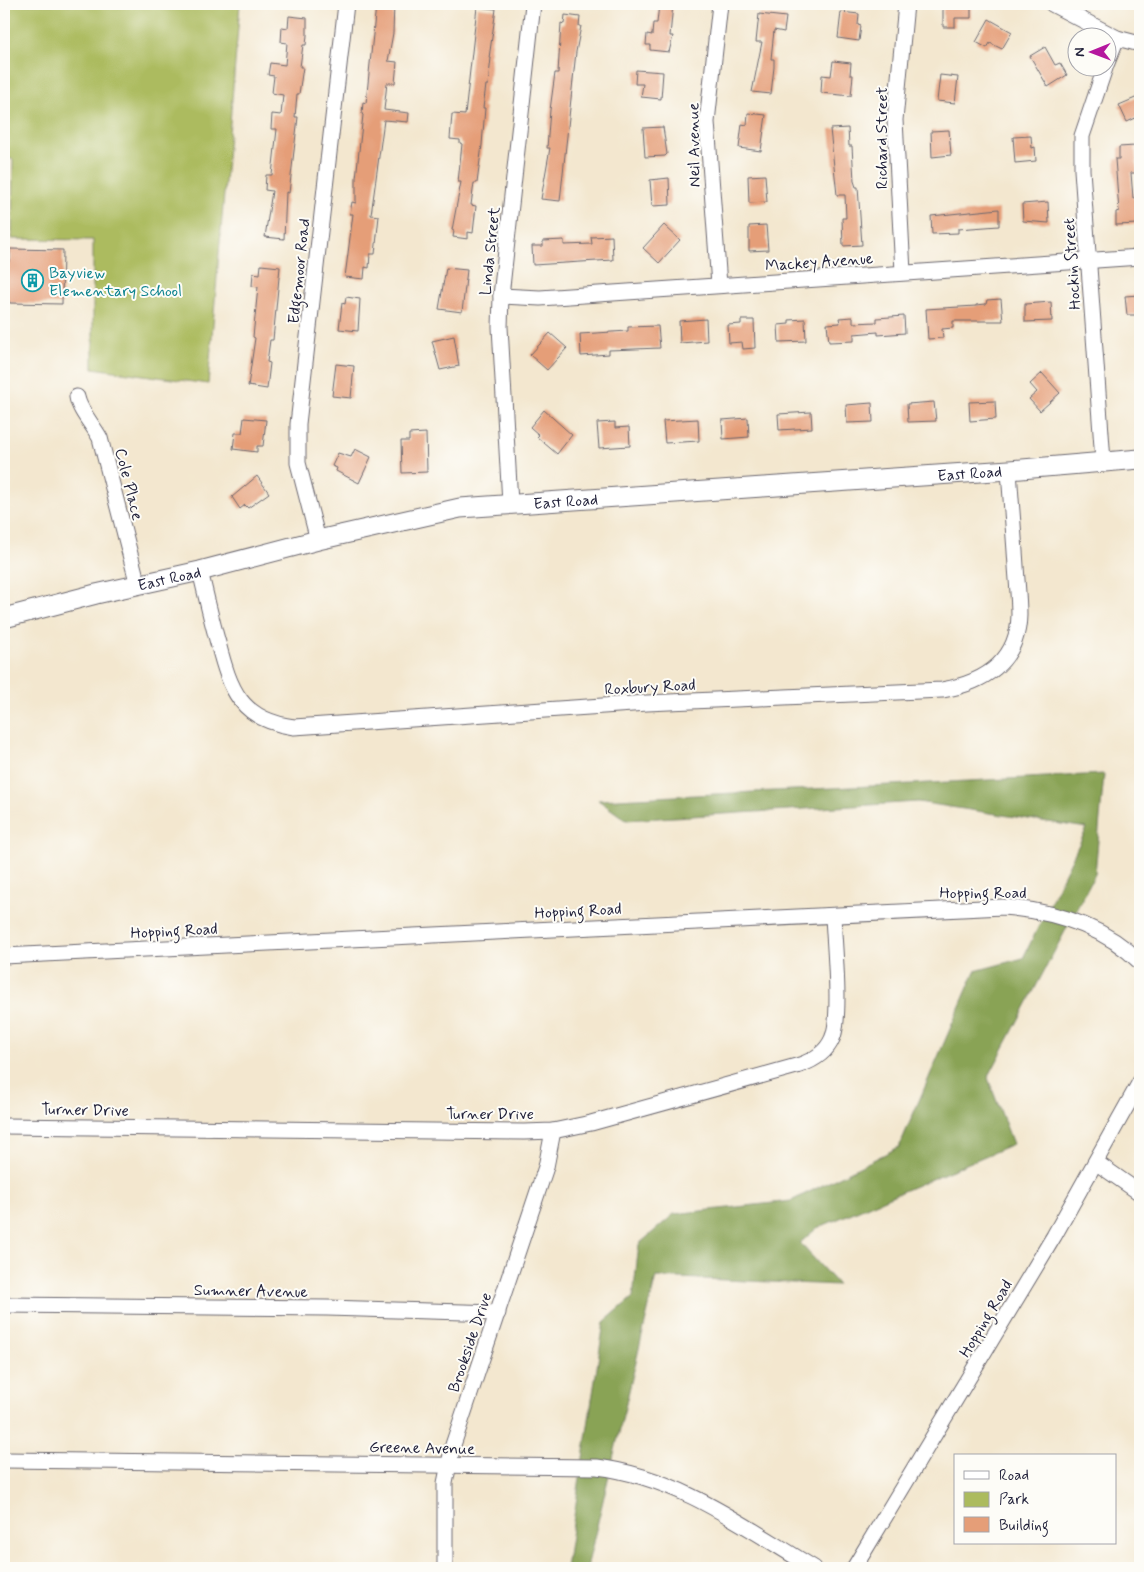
<svg xmlns="http://www.w3.org/2000/svg" width="1144" height="1572" font-family="Mynerve,sans-serif">
<style>
.green{fill:#acbb5e;stroke:#676e4c}
.forest{fill:#89a355;stroke:#566248}
.building{fill:#e59e78}
.lines{fill:none;stroke-linecap:round;stroke-linejoin:round}
.minor-casing{stroke:#6b676f;stroke-width:17}
.tertiary-casing{stroke:#6b676f;stroke-width:21}
.minor{stroke:#fff;stroke-width:15}
.tertiary{stroke:#fff;stroke-width:19}
.labels{text-anchor:middle;stroke-width:4;stroke-linejoin:round;paint-order:stroke}
.street-label{font-size:16px;fill:#22223b;stroke:#fdfcf7}
.culture-label{font-size:16px;fill:#0d838f;stroke:#fdfcf7;text-anchor:start}
</style>
<rect width="100%" height="100%" fill="#fdfcf7"/>
<filter id="ink" filterUnits="userSpaceOnUse"><feTurbulence type="fractalNoise" baseFrequency=".02" numOctaves="2"/><feDisplacementMap in="SourceGraphic" scale="10" xChannelSelector="R" yChannelSelector="G"/><feConvolveMatrix kernelMatrix="1 2 1 2 8 2 1 2 1" color-interpolation-filters="sRGB"/></filter>
<filter id="wash" filterUnits="userSpaceOnUse"><feTurbulence type="fractalNoise" baseFrequency=".0096" numOctaves="4" result="noise"/><feDisplacementMap in="SourceGraphic" scale="20" xChannelSelector="R" yChannelSelector="G"/><feGaussianBlur stdDeviation="1.12" result="paint"/><feColorMatrix in="noise" values="0 0 0 0 0 0 0 0 0 0 0 0 0 0 0 0 0 1.4 0 .05"/><feComposite in="paint" operator="in"/></filter>
<g filter="url(#wash)">
<rect width="100%" height="100%" fill="#f3e7cf"/>
<polygon class="green" points="4,4 240,4 208,384 93,368 93,240 12,239 13,159 4,159"/>
<polygon class="forest" points="1104,774 1095,874 988,1078 1013,1144 817,1228 800,1243 838,1285 656,1277 587,1568 566,1568 604,1322 633,1297 639,1244 674,1214 791,1201 899,1147 975,971 1023,958 1087,828 918,802 626,820 598,800"/>
<g id="blocks">
<g class="building">
<polygon points="394,4 393,33 388,61 397,62 395,83 387,83 384,110 409,113 408,122 384,120 371,215 379,216 375,254 370,254 369,268 365,267 364,279 345,277 353,214 350,214 352,202 356,203 356,178 363,115 362,114 363,102 366,103 376,5"/>
<polygon points="659,4 673,4 670,36 673,36 669,52 650,50 650,45 646,45 647,34 652,35 653,23 657,23"/>
<polygon points="943,4 971,4 971,18 955,18 955,27 943,27"/>
<polygon points="477,7 496,9 489,58 491,58 488,85 486,85 483,108 485,108 482,145 477,183 474,183 471,205 476,206 473,233 468,232 468,239 453,237 454,231 452,230 461,182 458,182 462,144 460,143 460,140 450,139 452,114 465,115"/>
<polygon points="841,12 859,14 858,25 861,26 859,41 838,38"/>
<polygon points="759,14 786,17 784,32 774,30 771,59 774,59 774,67 771,94 752,92 762,42 756,42"/>
<polygon points="565,15 580,17 579,26 581,26 576,52 560,201 541,199 550,148 547,148 550,110 555,73 558,73 561,23 564,24"/>
<polygon points="289,16 307,18 307,35 306,45 303,45 300,67 303,67 299,94 297,94 295,117 298,117 289,193 286,192 284,239 265,237 272,191 265,190 266,175 272,175 277,129 271,129 272,114 281,115 283,95 272,93 274,76 268,75 270,63 285,65 287,43 281,42 282,27 288,28"/>
<polygon points="989,19 1012,32 1002,49 990,43 987,48 976,42"/>
<polygon points="1045,47 1055,65 1060,63 1067,75 1048,87 1030,56"/>
<polygon points="833,61 851,63 850,75 853,75 851,96 821,93 822,75 831,76"/>
<polygon points="636,70 663,72 661,99 641,97 643,84 635,84"/>
<polygon points="940,75 958,77 955,103 937,101"/>
<polygon points="1140,96 1140,116 1127,122 1119,105"/>
<polygon points="748,113 766,115 761,151 739,148 742,124 747,125"/>
<polygon points="663,127 667,154 665,156 645,157 643,128"/>
<polygon points="848,128 849,146 852,146 854,181 856,187 858,187 862,245 843,246 842,218 846,218 845,195 837,195 830,129"/>
<polygon points="949,130 951,155 932,157 931,131"/>
<polygon points="1031,136 1032,148 1035,147 1036,161 1015,163 1013,137"/>
<polygon points="1135,146 1137,173 1131,173 1133,198 1140,197 1140,214 1138,215 1138,224 1116,225 1116,212 1119,211 1115,159 1119,159 1119,147"/>
<polygon points="765,175 767,202 749,203 748,176"/>
<polygon points="669,178 670,205 652,206 650,180"/>
<polygon points="1048,202 1049,223 1023,221 1022,204"/>
<polygon points="999,209 999,226 958,229 958,233 932,234 931,216"/>
<polygon points="664,225 680,240 659,263 643,248"/>
<polygon points="766,225 768,250 749,251 749,226"/>
<polygon points="612,236 613,260 533,265 532,246 543,246 543,241 564,240 564,245 592,244 591,237"/>
<polygon points="10,249 63,250 62,304 10,303 9,301 4,301 4,261 10,261"/>
<polygon points="261,265 280,267 273,340 270,340 267,362 270,363 267,389 248,386 255,338 253,337 258,287 252,286 253,273 260,274"/>
<polygon points="446,268 467,270 462,312 439,309"/>
<polygon points="1139,295 1140,315 1127,315 1125,296"/>
<polygon points="346,297 360,299 358,331 339,329 342,303 345,304"/>
<polygon points="1001,299 1003,321 953,321 953,328 942,329 943,338 928,339 926,309 976,306 976,305 986,304 987,300"/>
<polygon points="1051,302 1052,321 1025,322 1025,304"/>
<polygon points="904,316 905,333 878,335 878,332 854,334 854,341 829,342 827,324 840,323 839,318 853,317 853,323 877,322 877,318"/>
<polygon points="706,319 707,341 680,343 679,321"/>
<polygon points="805,319 806,341 779,342 778,325 789,324 789,320"/>
<polygon points="741,320 754,320 755,348 743,349 742,342 729,343 728,325 741,324"/>
<polygon points="658,326 660,348 609,350 609,354 581,356 580,334 628,331 628,327"/>
<polygon points="550,333 567,348 547,370 530,355"/>
<polygon points="454,336 459,366 440,370 432,341"/>
<polygon points="336,364 354,366 351,398 332,396"/>
<polygon points="1042,373 1060,393 1040,411 1029,399 1037,392 1030,384"/>
<polygon points="995,401 996,419 970,421 969,402"/>
<polygon points="934,402 936,421 908,422 907,404"/>
<polygon points="872,403 873,422 847,423 846,405"/>
<polygon points="544,410 572,435 557,454 537,437 539,435 530,427"/>
<polygon points="811,412 812,428 779,430 778,414"/>
<polygon points="244,418 266,420 263,446 257,446 257,452 233,449 235,433 242,433"/>
<polygon points="748,418 749,437 723,439 722,420"/>
<polygon points="698,419 699,441 665,443 663,421"/>
<polygon points="615,422 615,428 629,427 630,446 599,448 597,423"/>
<polygon points="426,433 427,472 402,473 401,441 409,441 409,434"/>
<polygon points="355,449 371,457 359,483 336,471 337,468 332,466 338,453 351,457"/>
<polygon points="257,476 269,493 248,508 245,505 240,509 232,497"/>
</g>
</g>
</g>
<g filter="url(#ink)">
<use href="#blocks" fill-opacity="0" stroke="#6b676f" stroke-width="1"/>
<g class="lines">
<defs>
<g id="minor">
<polyline points="1052,4 1117,38 1140,44"/>
<polyline points="1106,65 1117,38"/>
<polyline points="903,272 895,120 906,4"/>
<polyline points="719,285 707,122 720,4"/>
<polyline points="501,296 540,298 1140,257"/>
<path d="M77 397C79 410 93 425 100 438L138 585"/>
<polyline points="1103,461 1082,170 1082,136 1105,68"/>
<polyline points="510,503 500,327 501,296 533,4"/>
<polyline points="318,540 298,463 298,424 346,4"/>
<path d="M200 571C206 595 211 619 218 643 230 689 240 720 294 727L647 703 942 690C983 683 1018 662 1019 615 1019 599 1017 582 1016 566 1014 534 1011 502 1009 470"/>
<path d="M4 956 1003 907C1054 911 1103 925 1140 962"/>
<path d="M4 1126 524 1132 553 1131 591 1123 800 1065C814 1060 826 1053 832 1039 842 1019 834 942 833 916"/>
<polyline points="1097,1163 1140,1193"/>
<polyline points="4,1305 327,1308 498,1313"/>
<path d="M4 1460 597 1467C679 1477 745 1527 814 1568"/>
<polyline points="445,1568 445,1483 453,1445 546,1167 553,1131"/>
<polyline points="854,1568 1054,1236 1140,1082"/>
</g>
<g id="tertiary">
<path id="s1" d="M4 618 96 594 200 571 318 540 460 508 1009 470 1140 459"/>
</g>
</defs>
<use href="#minor" class="minor-casing"/>
<use href="#tertiary" class="tertiary-casing"/>
<use href="#minor" class="minor"/>
<use href="#tertiary" class="tertiary"/>
</g>
</g>
<defs>
<symbol id="building-ring" viewBox="-11 -11 22 22"><circle r="9.5" fill="#fdfcf7" stroke="#0f9aa8" stroke-width="1.5"/><path d="M-4-6H4V6H1V3H-1V6H-4ZM-2.5-4.3h1.7v1.8h-1.7ZM.8-4.3h1.7v1.8H.8ZM-2.5-1h1.7V.8h-1.7ZM.8-1h1.7V.8H.8Z" fill="#0f9aa8"/></symbol>
</defs>
<g fill-rule="evenodd">
<use href="#building-ring" x="20" y="268" width="25" height="25"/>
</g>
<g class="labels">
<g class="street-label">
<text transform="translate(881 138) rotate(-90)" y="6">Richard Street</text>
<text transform="translate(693 145) rotate(-91)" y="6">Neil Avenue</text>
<text transform="translate(489 251) rotate(-84)" y="6">Linda Street</text>
<text transform="translate(819 261) rotate(-4)" y="6">Mackey Avenue</text>
<text transform="translate(1071 264) rotate(-94)" y="6">Hockin Street</text>
<text transform="translate(298 271) rotate(-84)" y="6">Edgemoor Road</text>
<text dy="6" stroke="none"><textPath href="#s1" startOffset="980">East Road</textPath></text>
<text transform="translate(130 484) rotate(76)" y="6">Cole Place</text>
<text dy="6" stroke="none"><textPath href="#s1" startOffset="575">East Road</textPath></text>
<text dy="6" stroke="none"><textPath href="#s1" startOffset="170">East Road</textPath></text>
<text transform="translate(650 686) rotate(-3)" y="6">Roxbury Road</text>
<text x="983" y="898">Hopping Road</text>
<text transform="translate(578 910) rotate(-3)" y="6">Hopping Road</text>
<text transform="translate(174 930) rotate(-3)" y="6">Hopping Road</text>
<text transform="translate(85 1109) rotate(1)" y="6">Turner Drive</text>
<text x="490" y="1119">Turner Drive</text>
<text transform="translate(251 1290) rotate(1)" y="6">Sumner Avenue</text>
<text transform="translate(985 1318) rotate(-59)" y="6">Hopping Road</text>
<text transform="translate(469 1342) rotate(-71)" y="6">Brookside Drive</text>
<text transform="translate(422 1447) rotate(1)" y="6">Greene Avenue</text>
</g>
<g class="culture-label">
<text x="49" y="278">Bayview<tspan x="49" dy="18">Elementary School</tspan></text>
</g>
</g>
<rect width="1144" height="1572" fill="none" stroke="#fdfcf7" stroke-width="20"/>
<rect x="954" y="1454" width="162" height="90" fill="#fdfcf7" stroke="#a5a5ac"/>
<rect x="964" y="1471" width="25" height="8" fill="#ffffff" stroke="#a5a5ac"/>
<text x="999" y="1480" font-size="15" fill="#22223b">Road</text>
<rect x="964" y="1492" width="25" height="15" fill="#acbb5e" stroke="#a5a5ac"/>
<text x="999" y="1504" font-size="15" fill="#22223b">Park</text>
<rect x="964" y="1517" width="25" height="15" fill="#e59e78" stroke="#a5a5ac"/>
<text x="999" y="1530" font-size="15" fill="#22223b">Building</text>
<g transform="translate(1092 52) rotate(269)"><circle r="24" fill="#fdfcf7" stroke="#a5a5ac"/>
<path d="M0-4L9 19L0 12L-9 19Z" fill="#b5179e"/>
<text y="-8" font-size="14" font-weight="bold" text-anchor="middle" fill="#22223b">N</text>
</g>
</svg>
